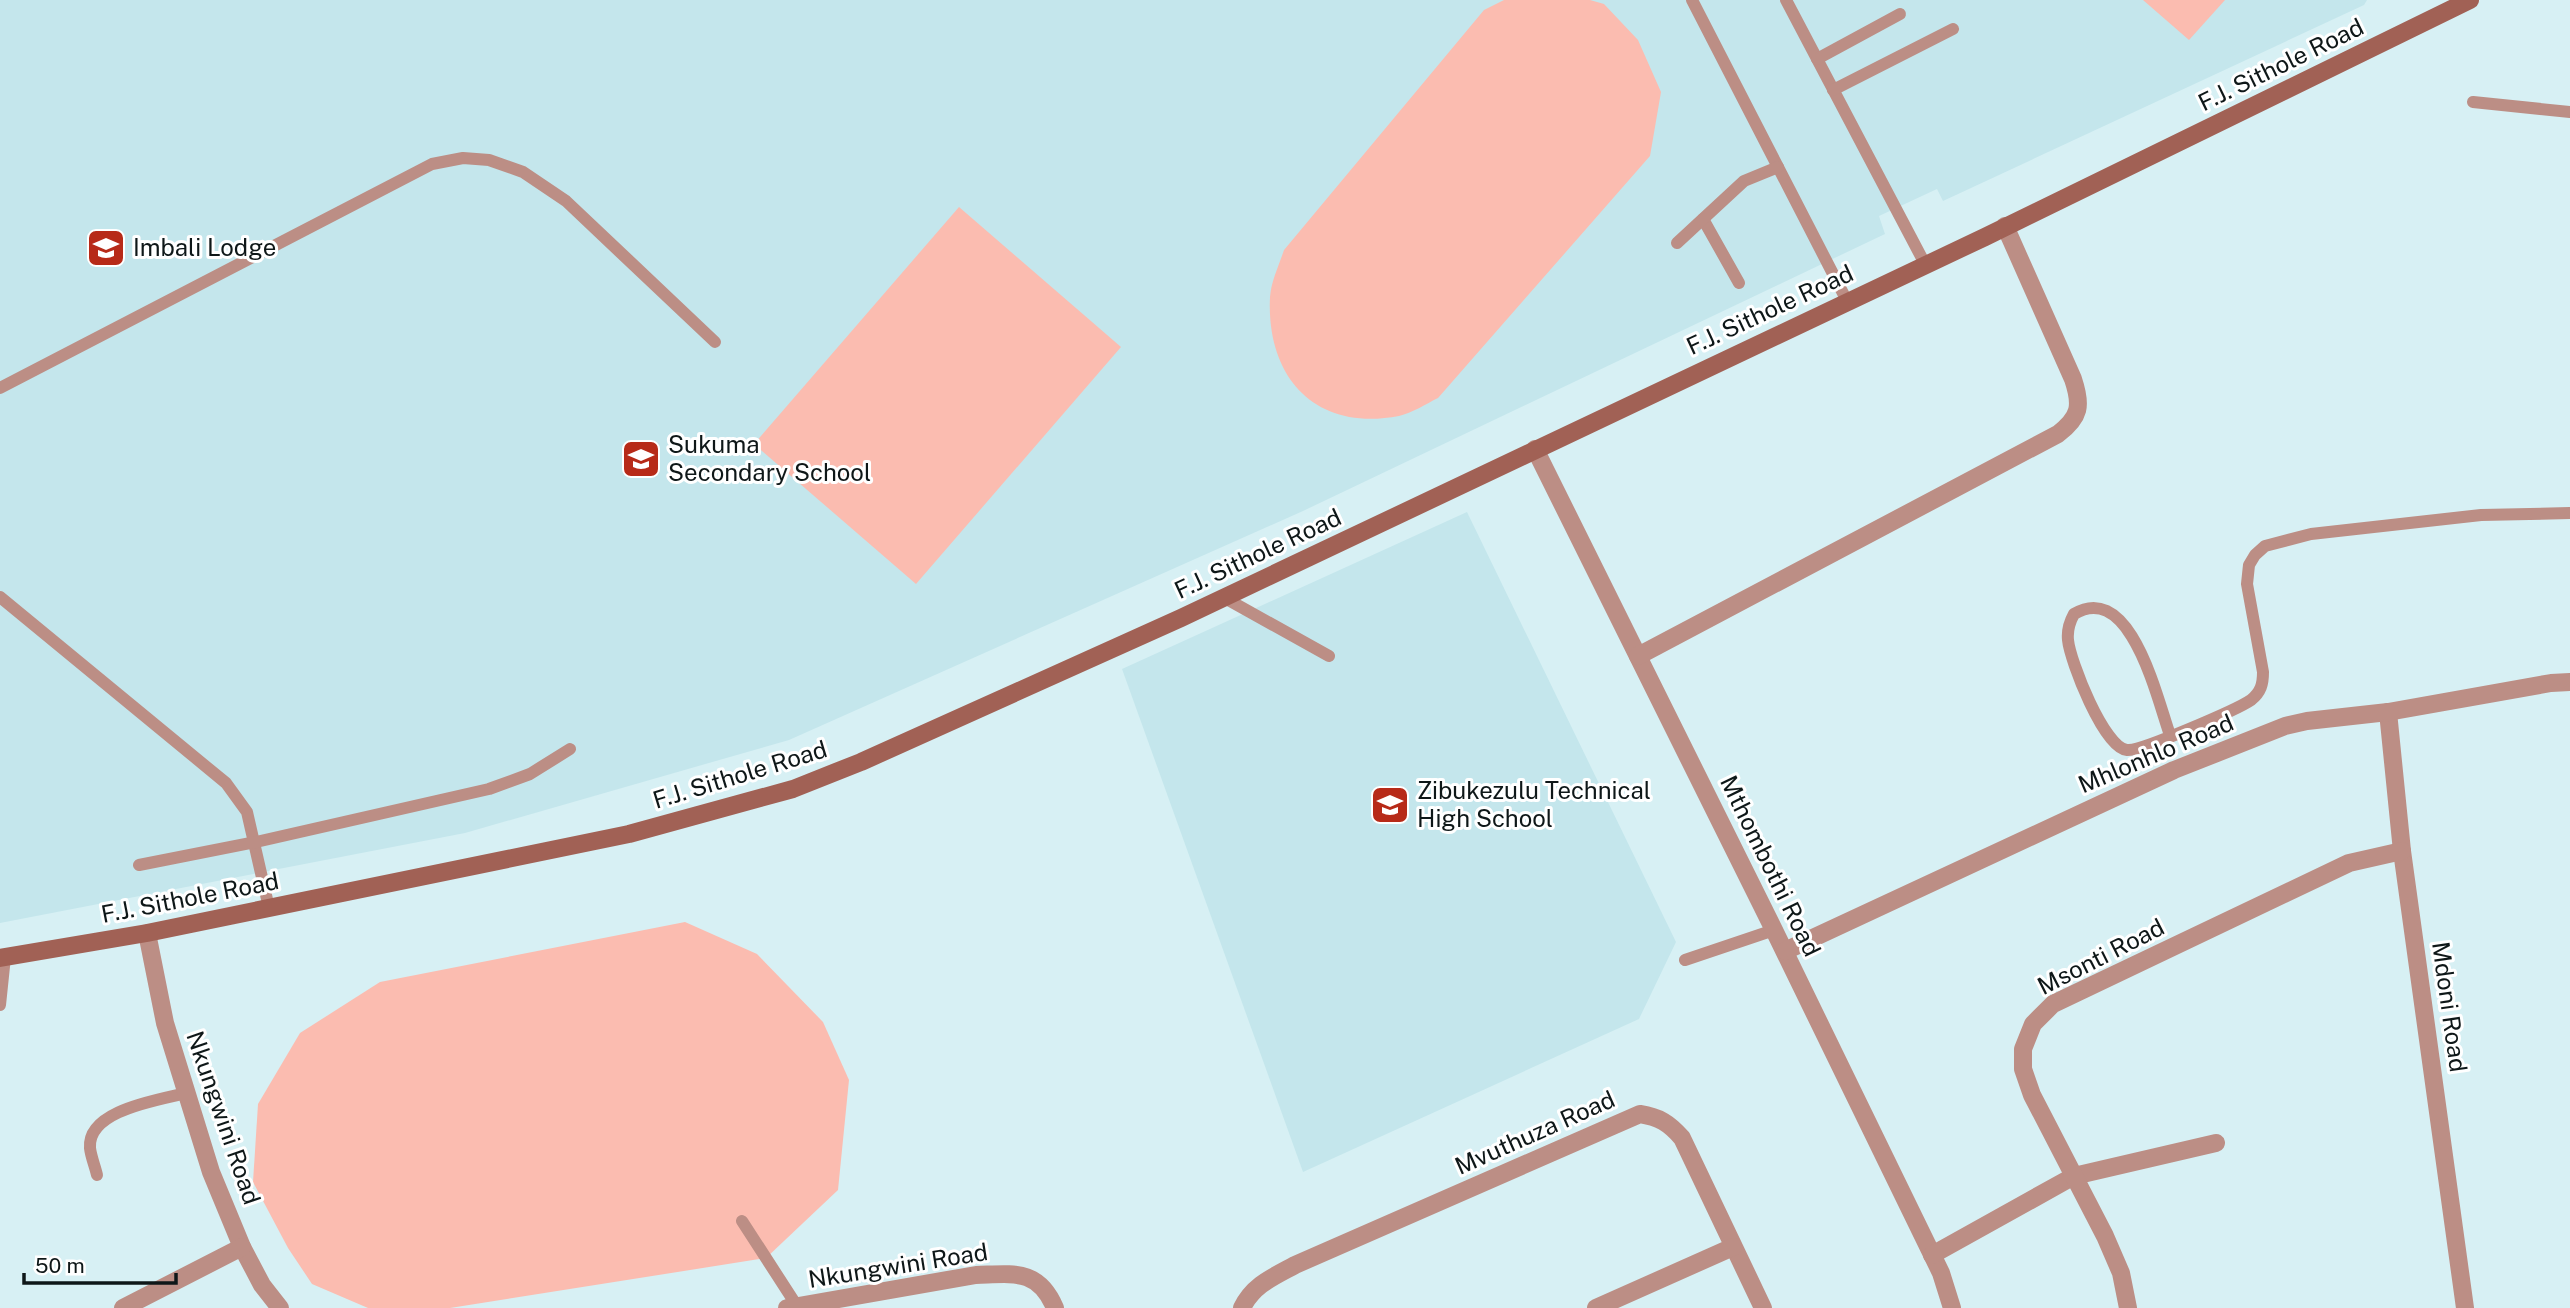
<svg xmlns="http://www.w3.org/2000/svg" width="2570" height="1308" font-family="'Public Sans',sans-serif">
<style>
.built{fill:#c4e6ec}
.green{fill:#fbbcb0}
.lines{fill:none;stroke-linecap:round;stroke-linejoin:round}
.lane{stroke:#bc8e85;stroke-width:12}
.street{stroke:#bc8e85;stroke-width:18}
.secondary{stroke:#a16155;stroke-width:18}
.labels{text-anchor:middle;stroke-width:6;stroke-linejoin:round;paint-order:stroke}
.street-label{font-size:24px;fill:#0e1718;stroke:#fff}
.poi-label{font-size:24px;fill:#0e1718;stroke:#fff;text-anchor:start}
</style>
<rect width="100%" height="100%" fill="#d7f0f4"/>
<g class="built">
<polygon points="0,0 2367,0 2364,5 1943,201 1937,189 1879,216 1885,234 1303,511 789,740 465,833 0,923"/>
<polygon points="1467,512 1676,942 1639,1019 1303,1172 1122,669"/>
</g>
<g class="green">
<path d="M1504 0H1590L1604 4 1638 40 1661 92 1650 156 1438 398C1426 404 1412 413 1399 416 1316 432 1266 378 1270 297 1271 282 1279 265 1284 250L1484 10Z"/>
<polygon points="2143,0 2225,0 2189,40"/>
<polygon points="959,207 1121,347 916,584 754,444"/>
<polygon points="685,922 757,954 823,1022 849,1080 838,1190 766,1258 450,1308 368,1308 312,1284 288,1248 253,1182 258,1104 300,1033 380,982"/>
</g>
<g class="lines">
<g class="lane">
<polyline points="1692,0 1847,301"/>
<polyline points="1786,0 1925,264"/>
<polyline points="1817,59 1900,14"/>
<polyline points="1833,90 1953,29"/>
<polyline points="2473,102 2570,112"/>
<polyline points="1703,219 1739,283"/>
<polyline points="1677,243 1744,181 1778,167"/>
<polyline points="0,388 432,164 463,158 489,160 523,172 566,201 715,342"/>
<polyline points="0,597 226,783 247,812 269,908"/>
<polyline points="1223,597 1329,656"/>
<path d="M2170 735C2157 699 2131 580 2074 614 2069 623 2067 630 2068 640 2070 661 2104 748 2127 750 2140 752 2238 709 2251 700 2261 692 2263 684 2263 672L2247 584 2249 565 2255 555 2265 546 2311 534 2481 515 2570 513"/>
<polyline points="139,865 256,842 489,789 530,774 570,749"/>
<polyline points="1685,960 1774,930"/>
<polyline points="0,1005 5,957"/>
<path d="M97 1175C95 1166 91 1157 90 1148 87 1110 159 1100 186 1093"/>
<polyline points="742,1221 797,1306"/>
</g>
<g class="street">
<polyline points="1535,449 1774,930 1941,1273 1952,1308"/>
<path d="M1638 656 2058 434C2080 417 2082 406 2073 379L2005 226"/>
<polyline points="2388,712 2402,851 2465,1308"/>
<polyline points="147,933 165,1023 211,1172 242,1247 262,1285 280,1308"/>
<polyline points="1785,951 2174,770 2285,726 2307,721 2388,712 2551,683 2570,682"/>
<polyline points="1932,1255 2074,1176 2216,1143"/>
<polyline points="123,1308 242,1247"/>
<path d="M787 1308 976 1275C1013 1274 1038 1268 1055 1308"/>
<path d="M1242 1308C1253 1285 1273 1277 1295 1265L1640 1114C1659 1117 1669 1123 1682 1138L1763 1308"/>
<polyline points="1596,1308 1733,1247"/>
<polyline points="2128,1308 2121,1273 2105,1236 2032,1095 2023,1069 2023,1049 2033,1024 2053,1004 2349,863 2402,851"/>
</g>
<polyline class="secondary" points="0,958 147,933 629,834 793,789 861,762 1181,618 1985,237 2470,0"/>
</g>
<defs>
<symbol id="school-square" viewBox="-11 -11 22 22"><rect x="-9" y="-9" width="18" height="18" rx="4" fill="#b72a18" stroke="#fff"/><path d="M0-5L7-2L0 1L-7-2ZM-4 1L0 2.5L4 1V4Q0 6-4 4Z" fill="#fff"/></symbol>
</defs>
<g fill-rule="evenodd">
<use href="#school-square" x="84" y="226" width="44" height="44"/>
<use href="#school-square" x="619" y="437" width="44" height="44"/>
<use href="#school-square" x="1368" y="783" width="44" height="44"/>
</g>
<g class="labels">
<g class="street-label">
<text transform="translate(2281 65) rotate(-26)" y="8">F.J. Sithole Road</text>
<text transform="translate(1770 310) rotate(-25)" y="8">F.J. Sithole Road</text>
<text transform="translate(1258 554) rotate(-25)" y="8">F.J. Sithole Road</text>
<text transform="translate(2156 754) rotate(-23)" y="8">Mhlonhlo Road</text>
<text transform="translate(740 775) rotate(-17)" y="8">F.J. Sithole Road</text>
<text transform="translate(1770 866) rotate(64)" y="8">Mthombothi Road</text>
<text transform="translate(190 898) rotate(-11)" y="8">F.J. Sithole Road</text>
<text transform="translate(2101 957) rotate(-27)" y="8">Msonti Road</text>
<text transform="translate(2449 1007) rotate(82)" y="8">Mdoni Road</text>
<text transform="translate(223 1118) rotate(71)" y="8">Nkungwini Road</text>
<text transform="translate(1535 1133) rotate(-24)" y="8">Mvuthuza Road</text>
<text transform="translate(898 1266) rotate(-9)" y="8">Nkungwini Road</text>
</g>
<g class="poi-label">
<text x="133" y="256">Imbali Lodge</text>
<text x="668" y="453">Sukuma<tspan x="668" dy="28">Secondary School</tspan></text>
<text x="1417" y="799">Zibukezulu Technical<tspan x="1417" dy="28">High School</tspan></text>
</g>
</g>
<path d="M24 1273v10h152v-10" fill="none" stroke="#0e1718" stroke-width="3.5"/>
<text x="35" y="1273" font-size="21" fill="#0e1718" stroke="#ffffff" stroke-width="5" paint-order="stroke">50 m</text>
</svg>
